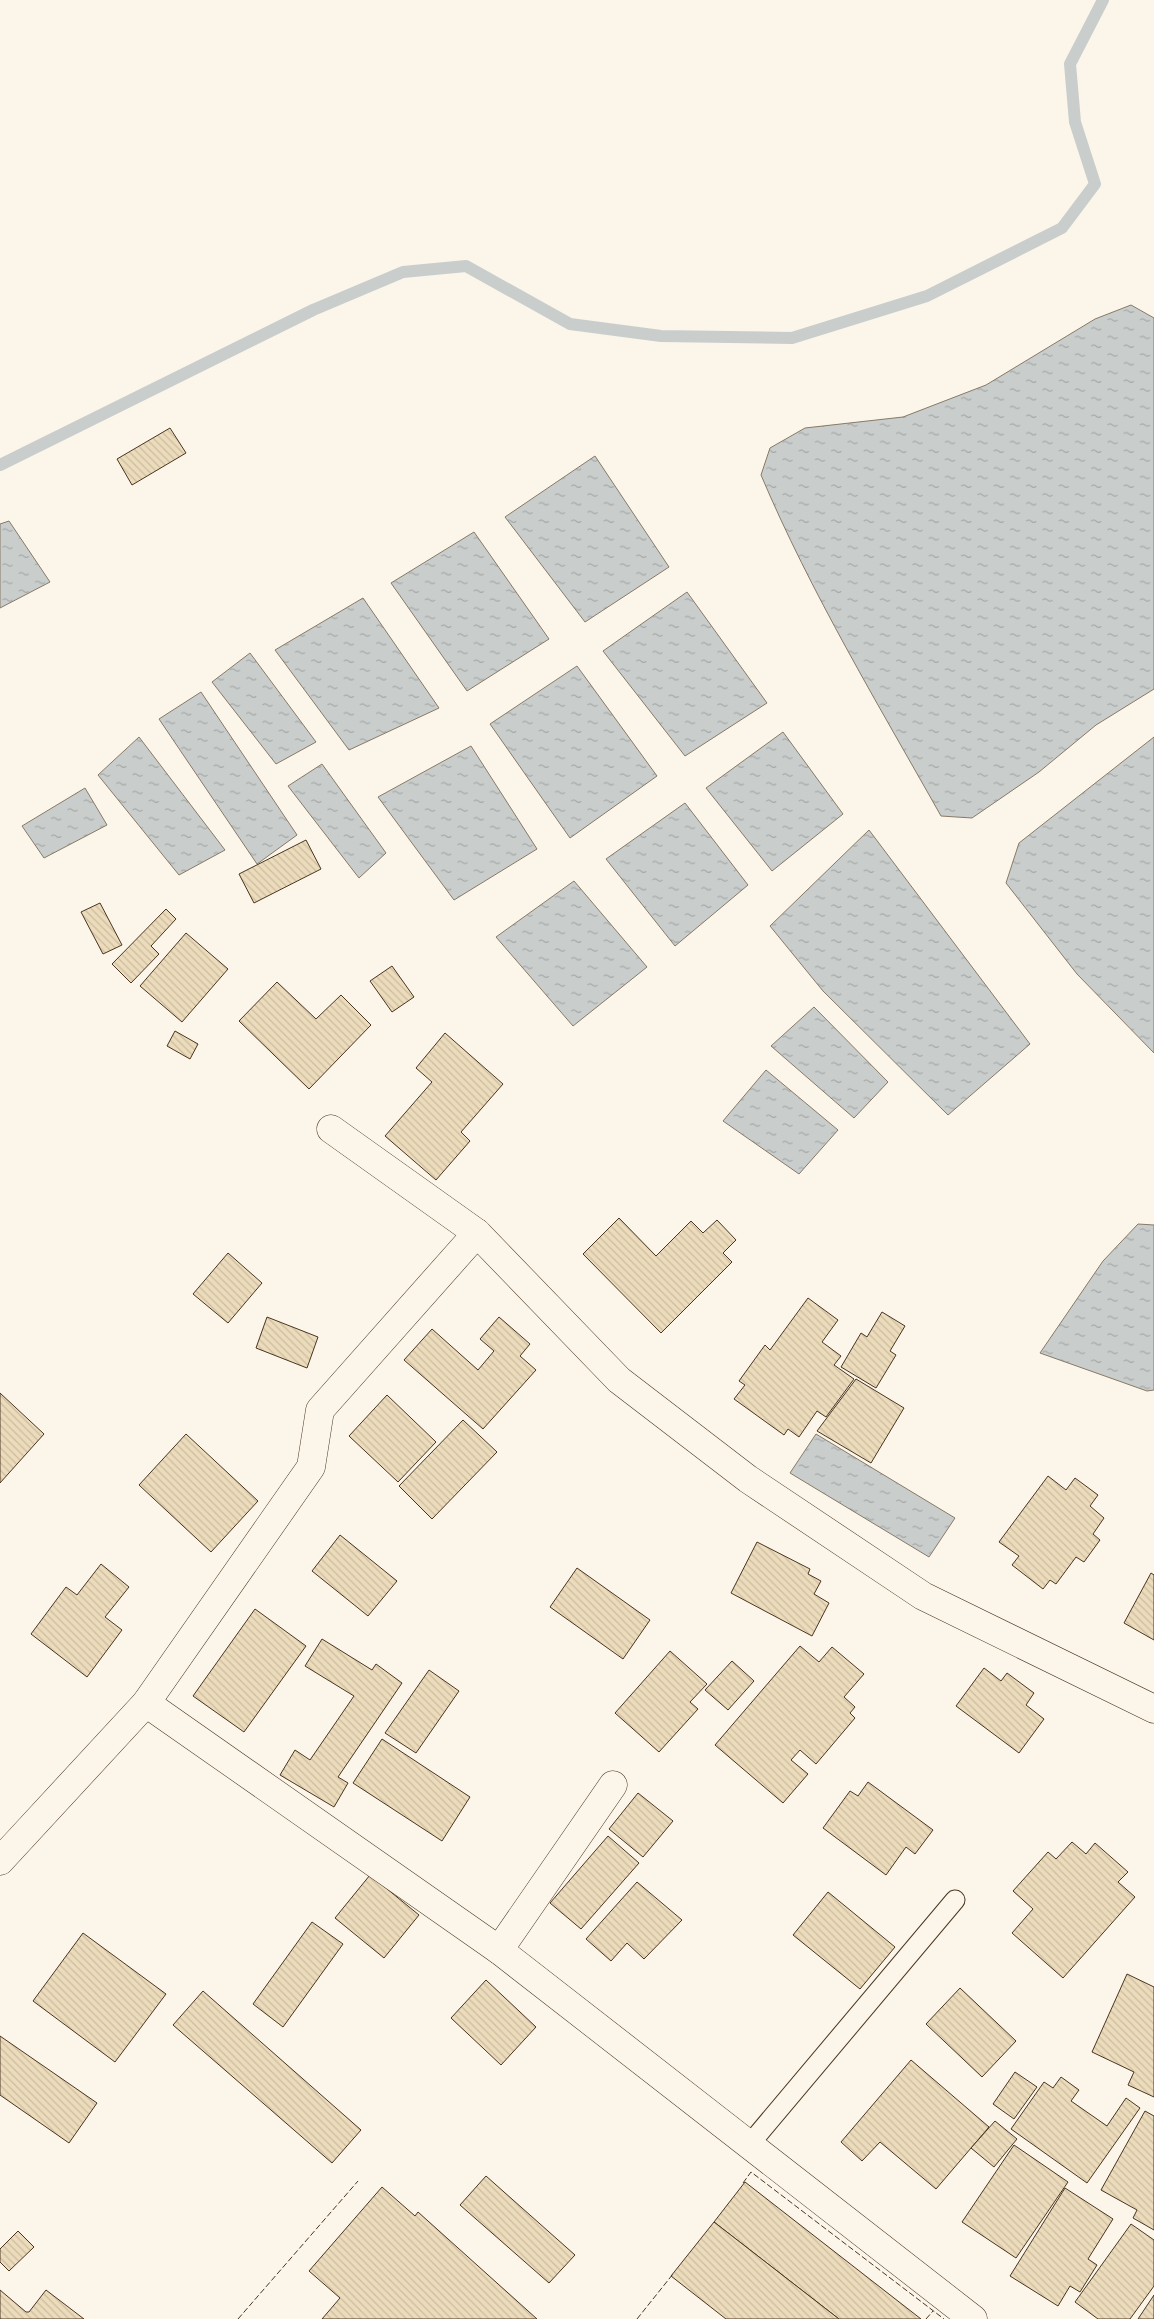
<svg xmlns="http://www.w3.org/2000/svg" width="1154" height="2319" font-family="Overpass,sans-serif">
<style>
.water{fill:url(#water-ripples);stroke:#887966}
.lines{fill:none;stroke-linecap:round;stroke-linejoin:round}
.stream{stroke:#c9cecd;stroke-width:12}
.building{fill:url(#building-back-hatch);stroke:#4a3520}
.lane-casing{stroke:#4a3520;stroke-width:21}
.street-casing{stroke:#4a3520;stroke-width:29}
.lane{stroke:#fbf6e9;stroke-width:19}
.street{stroke:#fbf6e9;stroke-width:28}
.fence{stroke:#4a3520;stroke-width:1;stroke-dasharray:6 2.5;stroke-linecap:butt}
</style>
<defs>
<pattern id="water-ripples" width="26" height="14" patternUnits="userSpaceOnUse" patternTransform="scale(1.25)"><rect width="26" height="14" fill="#c9cecd"/><path d="M2 4q2-2 4 0t4 0M15 11q2-2 4 0t4 0" fill="none" stroke="#a5a8a6"/></pattern>
<pattern id="building-back-hatch" width="6" height="6" patternUnits="userSpaceOnUse" patternTransform="scale(1.25)"><rect width="6" height="6" fill="#ecdcbc"/><path d="M-1 5l2 2M0 0l6 6M5-1l2 2" fill="none" stroke="#ccbda1"/></pattern>
</defs>
<rect width="100%" height="100%" fill="#fbf6e9"/>
<g class="water">
<path d="M1131 305 1154 318V689L1096 725 1039 772 972 818 941 816C878 704 811 593 761 475L770 448 805 428 903 417 986 385 1095 319Z"/>
<polygon points="595,456 669,567 585,622 505,517"/>
<polygon points="9,521 50,582 0,608 0,524"/>
<polygon points="474,532 549,639 467,691 391,583"/>
<polygon points="687,592 767,703 685,756 603,651"/>
<polygon points="363,598 439,708 349,750 275,650"/>
<polygon points="250,653 316,742 276,764 212,682"/>
<polygon points="577,666 657,776 570,838 490,724"/>
<polygon points="201,692 297,835 257,864 159,719"/>
<polygon points="783,732 843,814 772,871 706,788"/>
<polygon points="139,737 225,850 179,875 98,775"/>
<polygon points="1154,737 1154,1053 1077,974 1006,883 1019,843"/>
<polygon points="471,746 537,849 454,900 378,797"/>
<polygon points="322,764 386,853 359,878 288,786"/>
<polygon points="85,788 107,825 44,858 22,826"/>
<polygon points="685,803 748,885 675,946 606,859"/>
<polygon points="869,830 1030,1044 948,1115 823,991 770,926"/>
<polygon points="574,881 647,967 573,1026 496,937"/>
<polygon points="814,1007 888,1082 854,1118 771,1046"/>
<polygon points="766,1070 838,1130 799,1174 723,1121"/>
<polygon points="1138,1224 1154,1225 1154,1390 1147,1391 1040,1353 1103,1261"/>
<polygon points="816,1434 955,1518 929,1557 790,1473"/>
</g>
<g class="lines">
<polyline class="stream" points="0,465 313,310 403,272 466,266 570,324 661,336 792,338 927,296 1062,228 1095,184 1075,122 1070,64 1103,0"/>
</g>
<g class="building">
<polygon points="170,428 186,453 132,485 117,459"/>
<polygon points="306,840 321,869 254,903 239,874"/>
<polygon points="100,903 122,945 103,954 81,912"/>
<polygon points="166,909 176,919 151,946 159,954 131,983 112,964"/>
<polygon points="186,933 228,969 182,1022 140,986"/>
<polygon points="392,966 414,997 392,1012 370,981"/>
<polygon points="277,982 316,1019 341,995 371,1025 309,1089 239,1021"/>
<polygon points="175,1031 198,1044 190,1059 167,1046"/>
<polygon points="445,1033 503,1084 461,1132 470,1141 436,1180 385,1136 432,1082 416,1068"/>
<polygon points="619,1218 656,1256 691,1221 703,1233 717,1220 736,1240 723,1253 732,1262 661,1333 583,1254"/>
<polygon points="228,1253 262,1283 228,1323 193,1294"/>
<polygon points="808,1298 838,1320 822,1342 841,1356 834,1365 854,1379 826,1417 817,1411 799,1437 788,1429 784,1435 734,1399 745,1385 739,1381 765,1345 770,1350"/>
<polygon points="882,1312 905,1326 890,1351 896,1355 876,1388 841,1367 861,1333 867,1337"/>
<polygon points="267,1317 318,1337 307,1368 256,1348"/>
<polygon points="499,1317 530,1344 520,1356 536,1370 483,1429 404,1360 432,1329 478,1370 494,1351 480,1339"/>
<polygon points="856,1379 904,1408 871,1463 817,1431"/>
<polygon points="0,1393 44,1434 0,1483"/>
<polygon points="387,1395 436,1442 398,1482 349,1436"/>
<polygon points="463,1420 497,1452 432,1519 399,1486"/>
<polygon points="186,1434 258,1501 211,1552 139,1485"/>
<polygon points="1048,1476 1066,1490 1075,1478 1098,1495 1090,1506 1104,1518 1093,1534 1100,1540 1084,1562 1076,1557 1056,1584 1050,1580 1043,1589 1012,1565 1019,1556 999,1542"/>
<polygon points="340,1535 397,1581 368,1616 312,1571"/>
<polygon points="757,1542 810,1569 808,1574 821,1581 814,1594 829,1603 812,1636 731,1593"/>
<polygon points="101,1564 129,1587 105,1617 122,1630 87,1677 31,1634 66,1587 77,1595"/>
<polygon points="577,1568 650,1620 623,1659 550,1607"/>
<polygon points="1151,1573 1154,1575 1154,1640 1124,1623"/>
<polygon points="255,1609 306,1646 244,1732 193,1696"/>
<polygon points="322,1639 372,1670 376,1664 402,1683 338,1777 348,1783 334,1807 280,1775 295,1750 310,1760 354,1696 305,1666"/>
<polygon points="800,1646 819,1662 832,1647 864,1674 844,1697 855,1707 850,1713 855,1718 816,1764 800,1750 791,1760 808,1774 783,1803 715,1745"/>
<polygon points="670,1651 707,1684 690,1702 698,1709 659,1752 615,1713"/>
<polygon points="732,1661 754,1681 728,1710 705,1690"/>
<polygon points="984,1668 1001,1681 1007,1673 1034,1693 1026,1705 1044,1719 1019,1753 956,1706"/>
<polygon points="429,1670 459,1691 416,1753 385,1733"/>
<polygon points="382,1739 470,1797 442,1841 353,1783"/>
<polygon points="868,1782 933,1830 915,1854 906,1847 886,1875 823,1828 850,1791 858,1796"/>
<polygon points="638,1793 673,1821 643,1857 609,1829"/>
<polygon points="608,1836 639,1863 581,1929 550,1903"/>
<polygon points="1072,1842 1086,1854 1095,1843 1128,1872 1118,1882 1135,1897 1063,1978 1012,1933 1033,1909 1013,1891 1048,1852 1056,1859"/>
<polygon points="370,1875 419,1915 384,1958 335,1918"/>
<polygon points="637,1882 682,1920 644,1959 627,1943 611,1961 586,1939"/>
<polygon points="828,1892 895,1947 860,1989 793,1935"/>
<polygon points="312,1922 343,1944 283,2027 253,2004"/>
<polygon points="83,1933 166,1994 115,2062 33,2001"/>
<polygon points="1127,1974 1154,1987 1154,2097 1128,2085 1134,2072 1092,2052"/>
<polygon points="486,1980 536,2027 501,2065 451,2018"/>
<polygon points="960,1988 1016,2041 982,2077 926,2024"/>
<polygon points="203,1991 361,2130 332,2163 173,2025"/>
<polygon points="0,2036 97,2103 69,2143 0,2095"/>
<polygon points="911,2060 989,2127 936,2189 880,2142 862,2161 841,2142"/>
<polygon points="1015,2072 1037,2087 1014,2119 993,2104"/>
<polygon points="1061,2077 1079,2090 1071,2101 1107,2126 1126,2098 1140,2108 1087,2183 1011,2129 1044,2082 1053,2088"/>
<polygon points="1145,2111 1154,2116 1154,2230 1133,2218 1137,2210 1101,2190"/>
<polygon points="995,2121 1017,2139 994,2167 971,2148"/>
<polygon points="1014,2145 1068,2182 1016,2258 962,2222"/>
<polygon points="486,2176 575,2255 549,2283 460,2205"/>
<polygon points="745,2182 921,2319 839,2319 714,2222"/>
<polygon points="382,2187 415,2216 418,2212 537,2319 322,2319 340,2298 309,2271"/>
<polygon points="1065,2188 1113,2219 1088,2259 1097,2265 1080,2292 1070,2286 1058,2306 1010,2276"/>
<polygon points="714,2222 839,2319 726,2319 671,2276"/>
<polygon points="1131,2224 1154,2240 1154,2286 1130,2319 1098,2319 1075,2302"/>
<polygon points="18,2231 34,2247 9,2271 0,2262 0,2249"/>
<polygon points="0,2290 26,2312 29,2312 46,2290 84,2319 0,2319"/>
<polygon points="1154,2295 1154,2319 1138,2319"/>
</g>
<g class="lines">
<defs>
<polyline id="lane" points="749,2145 955,1900"/>
<g id="street">
<polyline points="331,1129 477,1233"/>
<polyline points="146,1703 499,1950 973,2319"/>
<polyline points="0,1861 146,1703 311,1467 320,1410 477,1233 619,1380 748,1479 923,1596 1154,1709"/>
<polyline points="499,1950 613,1785"/>
</g>
</defs>
<use href="#lane" class="lane-casing"/>
<use href="#street" class="street-casing"/>
<use href="#lane" class="lane"/>
<use href="#street" class="street"/>
<g class="fence">
<polyline points="743,2183 751,2172 944,2319"/>
<polyline points="238,2319 358,2181"/>
<polyline points="637,2319 673,2274"/>
<polyline points="926,2319 933,2311"/>
</g>
</g>
</svg>
